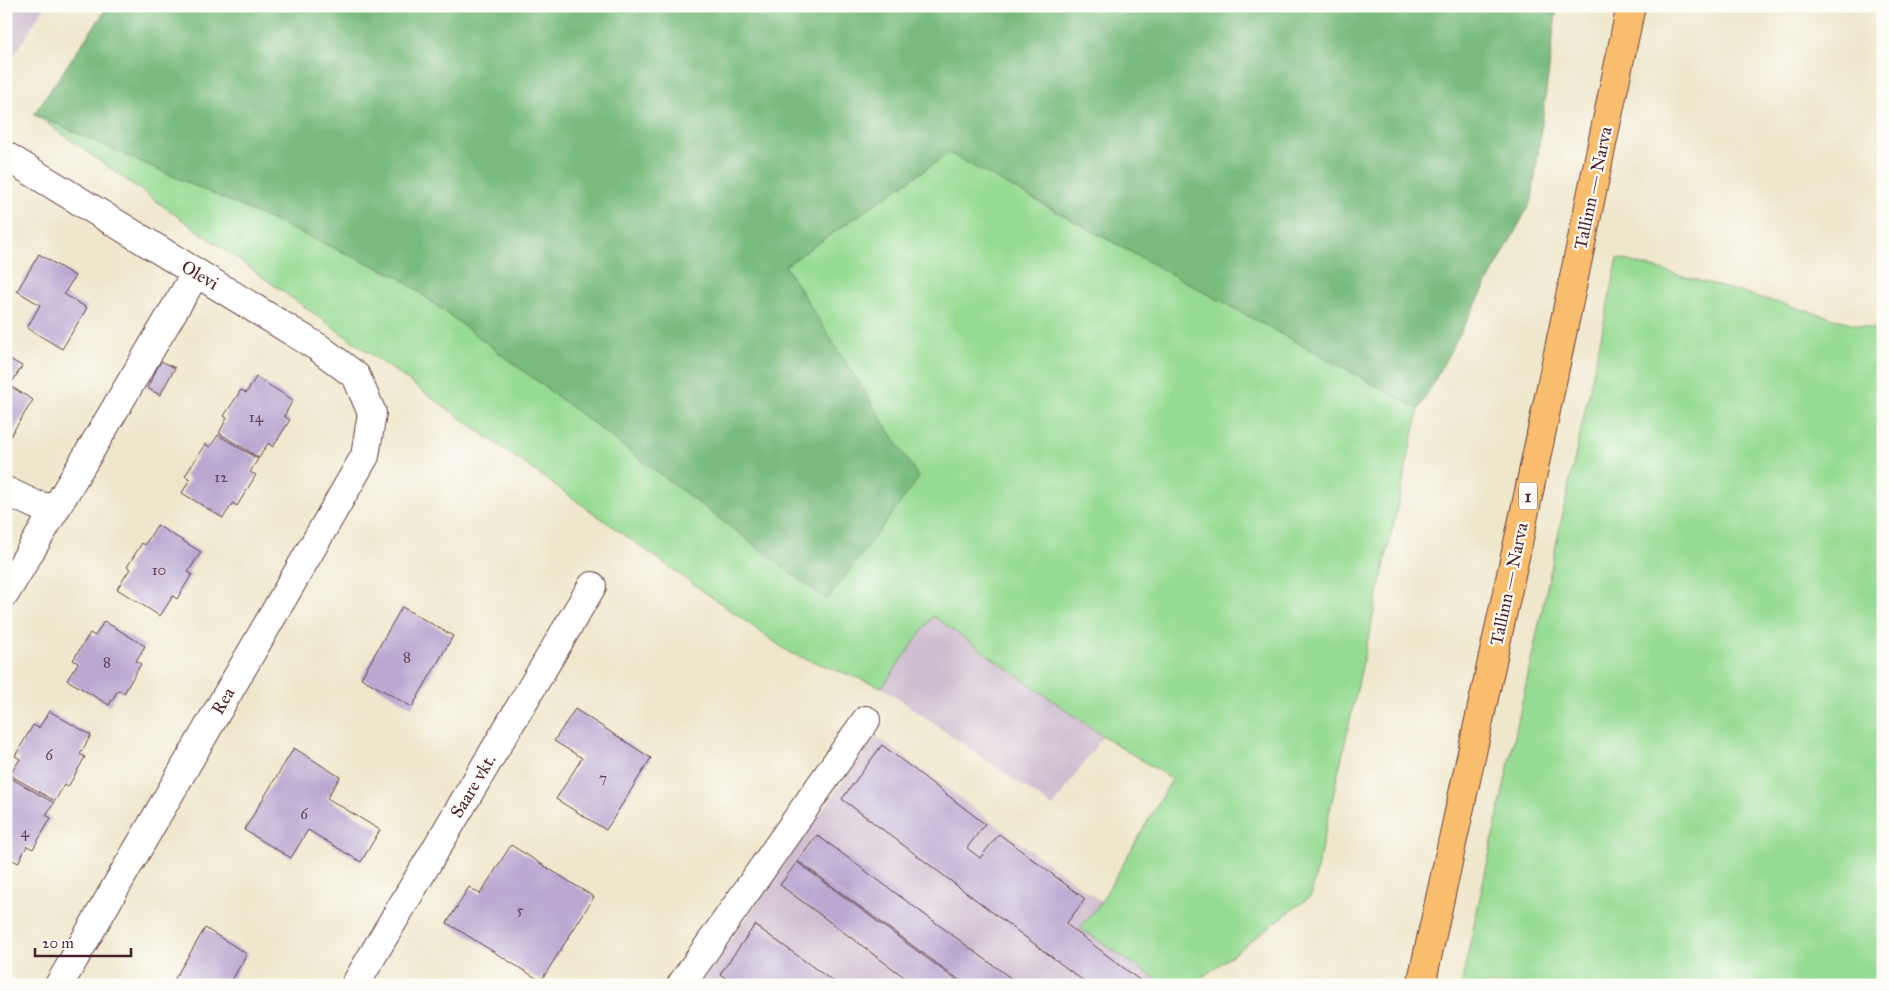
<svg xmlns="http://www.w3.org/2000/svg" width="1889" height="991" font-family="'IM FELL Great Primer',serif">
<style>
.industrial{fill:#cfbed0}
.green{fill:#96db93;stroke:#707d5f}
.forest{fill:#78bb7d;stroke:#616d54}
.building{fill:#baa8d1}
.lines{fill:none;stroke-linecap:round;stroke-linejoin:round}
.minor-casing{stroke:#633d43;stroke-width:30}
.highway-casing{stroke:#633d43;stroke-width:30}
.minor{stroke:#fff;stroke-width:28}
.highway{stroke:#f9be6d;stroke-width:28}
.labels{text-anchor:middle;stroke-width:4.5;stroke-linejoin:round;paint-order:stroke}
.number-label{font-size:15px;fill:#664154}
.shield{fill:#fdfcf7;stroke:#806168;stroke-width:1}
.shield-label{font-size:16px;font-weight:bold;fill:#4a1f2b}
.street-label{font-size:18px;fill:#4a1f2b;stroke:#fdfcf7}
</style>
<rect width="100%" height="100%" fill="#fdfcf7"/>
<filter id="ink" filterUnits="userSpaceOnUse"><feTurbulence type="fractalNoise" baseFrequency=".02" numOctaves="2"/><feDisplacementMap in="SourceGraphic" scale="10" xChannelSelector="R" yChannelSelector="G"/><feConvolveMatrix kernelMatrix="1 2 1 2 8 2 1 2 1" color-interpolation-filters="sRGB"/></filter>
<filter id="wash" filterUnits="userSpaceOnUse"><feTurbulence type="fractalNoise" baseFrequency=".0096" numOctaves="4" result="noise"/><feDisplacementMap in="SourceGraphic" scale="20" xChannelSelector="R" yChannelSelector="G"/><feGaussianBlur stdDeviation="1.12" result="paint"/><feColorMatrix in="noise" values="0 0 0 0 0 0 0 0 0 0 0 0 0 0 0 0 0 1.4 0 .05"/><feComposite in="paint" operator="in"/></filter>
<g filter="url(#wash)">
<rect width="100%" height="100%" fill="#efe7cc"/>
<g class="industrial">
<polygon points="6,6 45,6 6,68"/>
<polygon points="932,616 1103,736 1053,807 882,687"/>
<polygon points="876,736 1101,902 1081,928 1165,985 698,985"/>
</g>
<g class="green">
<polygon points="34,114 399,277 827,599 918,478 785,266 949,153 1419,409 1311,896 1192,985 1165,985 1080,928 1101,902 1172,779 1103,736 933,616 882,687 790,653"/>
<polygon points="1618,258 1883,332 1883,985 1461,985"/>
</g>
<polygon class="forest" points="108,6 1557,6 1532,200 1419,409 949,153 785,266 919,478 827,600 399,277 34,114"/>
<g id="blocks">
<g class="building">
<polygon points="39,254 75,276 64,294 87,308 62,349 27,328 40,305 17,291"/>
<polygon points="6,357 22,366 10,386 33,400 6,443"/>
<polygon points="161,361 175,368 160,395 147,388"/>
<polygon points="256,377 293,400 284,416 290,420 273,447 268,443 259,458 219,433 227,418 224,416 241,390 246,393"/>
<polygon points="218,435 258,459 250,472 256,475 237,506 233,503 223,518 182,493 190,479 185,476 205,444 210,447"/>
<polygon points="157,525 201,552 188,572 192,574 177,599 173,596 160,616 117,589 130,569 127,567 142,543 145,545"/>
<polygon points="402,607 453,636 412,707 361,678"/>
<polygon points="104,621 145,646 136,661 141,664 124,693 118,690 109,705 67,680 78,663 73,660 90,633 95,636"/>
<polygon points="575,709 651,758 606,830 556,799 582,758 554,741"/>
<polygon points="49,711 91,735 80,754 85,757 68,787 64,785 55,801 10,775 20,759 15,756 33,725 39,728"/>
<polygon points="882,745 985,824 967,848 980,858 999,834 1085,899 1066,924 1146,985 1089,985 842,799"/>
<polygon points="294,748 340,777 327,798 380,830 361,862 308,830 291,858 244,830"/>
<polygon points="9,777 54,803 46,815 51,818 33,849 27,846 18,863 6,856 6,782"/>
<polygon points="817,835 1020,985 966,985 798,861"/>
<polygon points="511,845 594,897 541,981 447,923 469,887 480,894"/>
<polygon points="797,862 963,985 915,985 780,885"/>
<polygon points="755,925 838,985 735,985 720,974"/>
<polygon points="205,928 247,954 229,985 171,985"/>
</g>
</g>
</g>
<g filter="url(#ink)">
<use href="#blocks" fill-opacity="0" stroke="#633d43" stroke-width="1"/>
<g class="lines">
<defs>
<g id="minor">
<polyline points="6,156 319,348 356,376 372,413 365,456 59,985"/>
<polyline points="6,491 36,505 55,509"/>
<polyline points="6,592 196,273"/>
<polyline points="355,985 592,586"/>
<polyline points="681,985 866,720"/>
</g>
<polyline id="highway" points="1421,985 1523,520 1631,6"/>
</defs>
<use href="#minor" class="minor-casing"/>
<use href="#highway" class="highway-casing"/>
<use href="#minor" class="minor"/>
<use href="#highway" class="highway"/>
</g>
</g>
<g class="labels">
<g class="number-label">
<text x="256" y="422">14</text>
<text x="221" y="482">12</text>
<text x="159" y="575">10</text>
<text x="407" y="662">8</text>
<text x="107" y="667">8</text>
<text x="49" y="760">6</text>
<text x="603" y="783">7</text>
<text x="304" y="819">6</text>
<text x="25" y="837">4</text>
<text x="520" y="915">5</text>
</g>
<rect class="shield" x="1519" y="482.5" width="18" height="27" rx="4"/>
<g class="shield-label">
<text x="1528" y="502">1</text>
</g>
<g class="street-label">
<text transform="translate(1593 188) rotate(-78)" y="6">Tallinn — Narva</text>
<text transform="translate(200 275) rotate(31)" y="6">Olevi</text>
<text transform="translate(1509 584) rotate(-78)" y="6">Tallinn — Narva</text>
<text transform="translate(223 701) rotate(-60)" y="6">Rea</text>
<text transform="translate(473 786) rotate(-59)" y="6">Saare vkt.</text>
</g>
</g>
<rect width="1889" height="991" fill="none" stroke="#fdfcf7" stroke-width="25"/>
<path d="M35 948v8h96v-8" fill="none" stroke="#4a1f2b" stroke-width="2.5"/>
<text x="42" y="948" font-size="15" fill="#4a1f2b" stroke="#fdfcf7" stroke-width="4" paint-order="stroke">20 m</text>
</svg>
